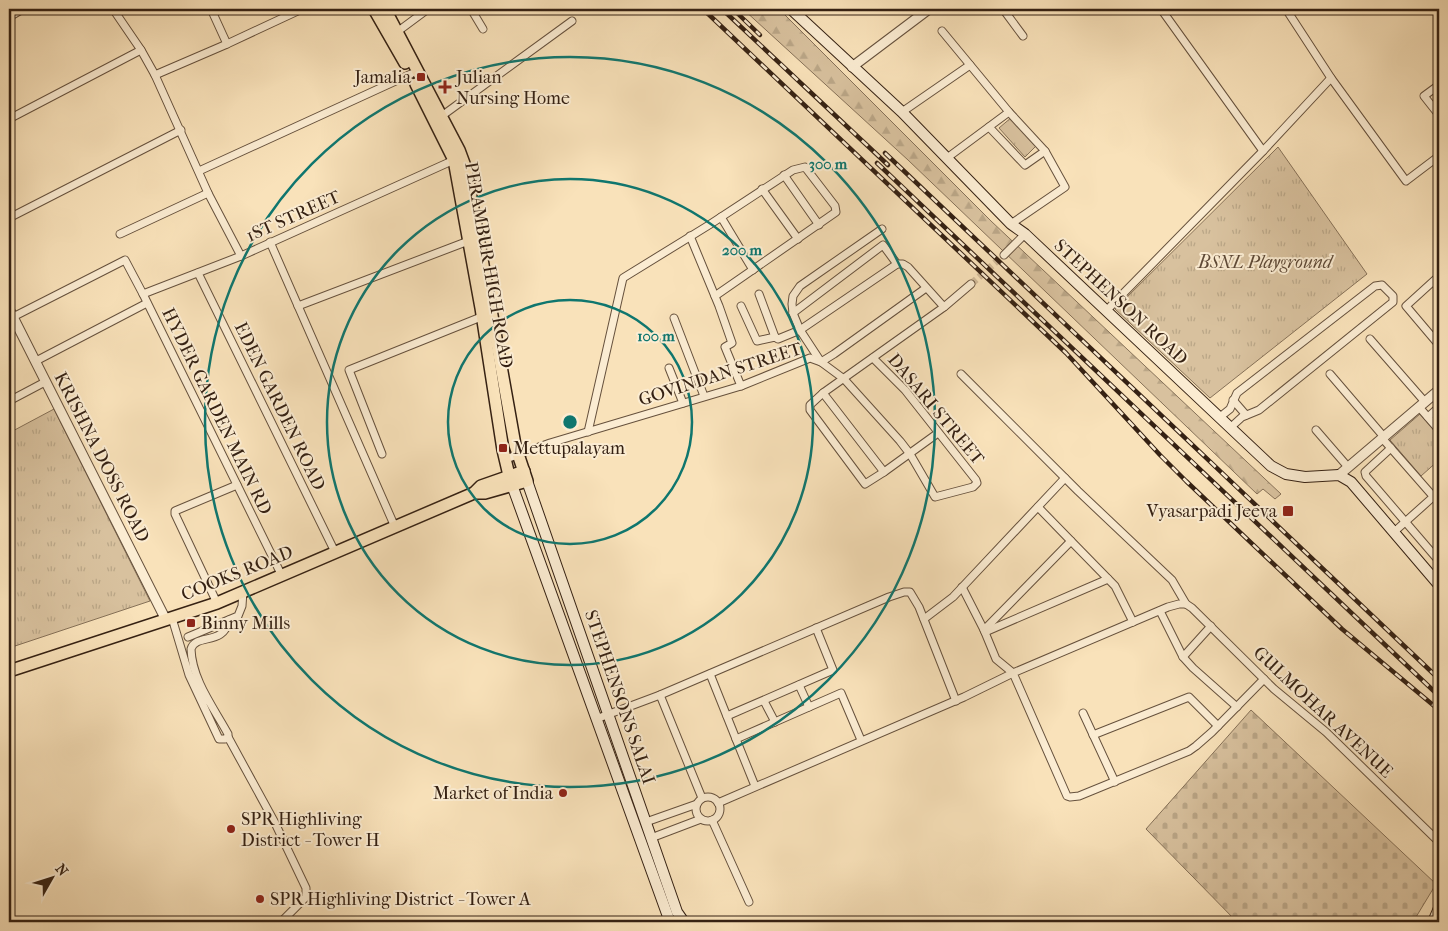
<svg xmlns="http://www.w3.org/2000/svg" width="1448" height="931" font-family="'IM FELL French Canon',serif">
<style>
.grass{fill:url(#grass-tufts);stroke:#867158}
.forest{fill:url(#forest-firs);stroke:#867158}
.cemetery{fill:url(#cemetery-stones);stroke:#867158}
.lines{fill:none;stroke-linecap:round;stroke-linejoin:round}
.minor-tunnel{stroke:#d2bb99;stroke-width:7;stroke-dasharray:7 3.5;stroke-linecap:butt}
.minor-casing{stroke:#66513d;stroke-width:9}
.tertiary-casing{stroke:#66513d;stroke-width:11}
.secondary-casing{stroke:#352113;stroke-width:12}
.primary-casing{stroke:#352113;stroke-width:14}
.minor{stroke:#fbecd2;stroke-width:7}
.tertiary{stroke:#fbecd2;stroke-width:9}
.secondary{stroke:#fbecd2;stroke-width:10}
.primary{stroke:#f9e2ba;stroke-width:11}
.rail-casing{stroke:#352113;stroke-width:4.5}
.rail{stroke:#fbecd2;stroke-width:2.5;stroke-dasharray:8;stroke-linecap:butt}
.ring{fill:none;stroke:#0f766e;stroke-width:2.5}
.poi-dot{fill:#8f2418;stroke:#fbecd2;stroke-width:2}
.labels{text-anchor:middle;stroke-width:4;stroke-linejoin:round;paint-order:stroke}
.poi-label{font-size:18px;fill:#352113;stroke:#fbecd2;text-anchor:start}
.street-label{font-size:18px;fill:#352113;stroke:#fbecd2}
.park-label{font-size:18px;font-style:italic;fill:#5e4936;stroke:#fbecd2}
.centre{fill:#0f766e;stroke:#fbecd2;stroke-width:2.5}
.ring-label{font-size:15px;text-anchor:middle;font-weight:bold;fill:#0f766e;stroke:#fbecd2;stroke-width:4;stroke-linejoin:round;paint-order:stroke}
</style>
<defs>
<pattern id="grass-tufts" width="24" height="20" patternUnits="userSpaceOnUse" patternTransform="scale(1.25)"><rect width="24" height="20" fill="#d8c19e"/><path d="M3 7l-1-3M5 7V3M7 7l1-3M15 17l-1-3M17 17v-4M19 17l1-3" fill="none" stroke="#baa687"/></pattern>
<pattern id="forest-firs" width="22" height="20" patternUnits="userSpaceOnUse" patternTransform="scale(1.25)"><rect width="22" height="20" fill="#d8c19e"/><path d="M5 1l3.5 6h-7zM16 11l3.5 6h-7z" fill="#baa687"/></pattern>
<pattern id="cemetery-stones" width="16" height="16" patternUnits="userSpaceOnUse" patternTransform="scale(1.25)"><rect width="16" height="16" fill="#d8c19e"/><path d="M2 7V4a2 2 0 0 1 4 0v3zM10 15v-3a2 2 0 0 1 4 0v3z" fill="#baa687"/></pattern>
</defs>
<rect width="100%" height="100%" fill="#f9e2ba"/>
<filter id="stains"><feTurbulence type="fractalNoise" baseFrequency=".004" numOctaves="4"/><feColorMatrix values="0 0 0 0 .2 0 0 0 0 .09 0 0 0 0 .02 0 0 0 .5 -.17"/></filter>
<radialGradient id="worn" r=".72"><stop offset=".6" stop-color="#630" stop-opacity="0"/><stop offset="1" stop-color="#630" stop-opacity=".3"/></radialGradient>
<g class="grass">
<polygon points="1012,117 1037,145 1025,157 999,128"/>
<polygon points="1278,147 1367,274 1210,398 1115,309"/>
<polygon points="54,409 150,601 9,648 9,433"/>
<polygon points="1420,414 1439,436 1439,460 1421,476 1390,440"/>
</g>
<polygon class="forest" points="743,9 779,9 991,221 1281,494 1275,499 1263,489 1257,494 908,160"/>
<polygon class="cemetery" points="1251,710 1436,884 1413,922 1237,922 1146,829"/>
<g class="lines">
<polyline class="minor-tunnel" points="971,284 1004,255"/>
<defs>
<g id="minor">
<polyline points="113,9 141,50 155,75 208,193 241,256"/>
<polyline points="211,9 227,44"/>
<polyline points="471,9 483,29"/>
<polyline points="1003,9 1023,36"/>
<polyline points="1161,9 1263,151"/>
<polyline points="1286,9 1331,78 1406,181 1439,156"/>
<polyline points="9,17 23,9"/>
<polyline points="942,31 1009,112 1045,151 1065,187 1011,224"/>
<polyline points="397,32 428,9"/>
<polyline points="155,75 227,44 302,9"/>
<polyline points="1439,85 1424,96 1439,115"/>
<polyline points="902,112 970,65"/>
<polyline points="439,118 572,21"/>
<polyline points="9,119 141,50"/>
<polyline points="989,127 1025,165 1045,151"/>
<polyline points="947,158 1009,112"/>
<polyline points="199,171 411,74"/>
<polyline points="784,175 819,225"/>
<polyline points="762,189 798,239"/>
<polyline points="721,217 753,270"/>
<polyline points="9,218 181,130"/>
<polyline points="120,234 208,193"/>
<polyline points="690,236 719,306 732,343 725,347 741,386"/>
<polyline points="270,242 395,527"/>
<polyline points="1004,255 1025,234"/>
<polyline points="198,273 335,552"/>
<polyline points="1439,276 1406,306 1439,345"/>
<polyline points="143,294 241,256 454,160"/>
<polyline points="759,294 775,337"/>
<polyline points="298,306 471,240"/>
<polyline points="741,306 757,341 775,337 778,339 800,330 897,264 903,264 908,267 944,307"/>
<polyline points="1106,311 1263,151 1331,78"/>
<polyline points="793,313 883,245 897,264"/>
<polyline points="13,317 125,260 143,294 281,574"/>
<polyline points="674,318 704,396"/>
<polyline points="1370,339 1425,402"/>
<polyline points="873,358 905,390 976,480 977,483 973,487 935,497 910,454 900,441 844,379 821,362 800,330 793,313 792,304 793,296 800,286 882,229"/>
<polyline points="36,361 147,303"/>
<polyline points="669,368 683,403"/>
<polyline points="961,374 1078,491 1172,580 1186,604 1192,608 1274,689 1326,732 1439,842"/>
<polyline points="1330,374 1384,437"/>
<polyline points="823,393 884,472"/>
<polyline points="1233,400 1246,415"/>
<polyline points="9,401 45,382"/>
<polyline points="1419,407 1439,430"/>
<polyline points="1220,417 1230,409 1237,393 1375,286 1382,285 1393,296 1393,302 1259,410 1242,417 1230,428"/>
<polyline points="1428,417 1439,407"/>
<polyline points="1316,430 1348,467"/>
<polyline points="588,432 623,278 709,225 793,170 805,167 835,206 836,212 715,296"/>
<polyline points="938,433 884,472 865,484 810,410 810,405 823,393 944,307 971,284"/>
<polyline points="1382,438 1439,503"/>
<polyline points="1391,448 1365,472 1366,476 1439,561"/>
<polyline points="382,454 349,370 481,317"/>
<polyline points="506,459 550,443 741,386 810,358 821,362 834,354 926,288"/>
<polyline points="1038,507 1071,541"/>
<polyline points="1394,532 1433,497"/>
<polyline points="962,587 984,630"/>
<polyline points="217,603 175,514 175,511 237,485"/>
<polyline points="1186,604 1179,604 1168,607 1013,673 1067,796 1070,797 1079,796 1189,751 1196,746 1212,732 1264,679"/>
<polyline points="1160,611 1183,657 1193,668 1237,707"/>
<path d="M172 618 189 675 219 739H225L228 737V734C214 708 192 680 191 649 196 633 224 646 229 620"/>
<polyline points="924,619 953,597 1065,478"/>
<polyline points="985,632 1108,579"/>
<polyline points="188,637 238,616 242,606 243,591"/>
<polyline points="1183,657 1211,626"/>
<polyline points="710,674 736,739"/>
<polyline points="799,685 809,707"/>
<polyline points="660,695 702,798"/>
<polyline points="764,701 775,722"/>
<polyline points="1083,713 1115,782"/>
<polyline points="727,716 833,670 816,628"/>
<polyline points="596,719 660,695 889,597 904,592 910,592 919,607 956,701"/>
<polyline points="1093,735 1189,697 1218,726"/>
<polyline points="228,737 275,823 306,888 306,897 281,922"/>
<polyline points="755,786 736,739 841,693 861,740"/>
<circle cx="708" cy="809" r="12"/>
<polyline points="718,803 964,697 1013,673 996,659 984,630 1071,541 1115,586 1133,622"/>
<polyline points="712,820 749,902"/>
<polyline points="646,822 697,804"/>
<polyline points="651,838 701,819"/>
</g>
<g id="tertiary">
<polyline points="852,67 929,9"/>
<polyline points="9,309 166,620"/>
<polyline points="1339,475 1439,390"/>
</g>
<g id="secondary">
<polyline points="791,9 902,112 1011,224 1025,234 1271,466 1286,474 1305,477 1339,475 1351,482 1439,585"/>
<polyline points="527,481 677,912 684,922"/>
<polyline points="512,485 670,922"/>
<polyline points="1433,922 1439,908"/>
</g>
<g id="primary">
<polyline points="374,9 405,63"/>
<polyline points="385,9 459,150 466,169 515,445 527,481 485,493 474,493"/>
<polyline points="416,84 454,160 481,308 503,450 511,484"/>
<polyline points="9,671 217,603 474,493 481,486 524,471"/>
</g>
</defs>
<use href="#minor" class="minor-casing"/>
<use href="#tertiary" class="tertiary-casing"/>
<use href="#secondary" class="secondary-casing"/>
<use href="#primary" class="primary-casing"/>
<use href="#minor" class="minor"/>
<use href="#tertiary" class="tertiary"/>
<use href="#secondary" class="secondary"/>
<use href="#primary" class="primary"/>
<defs>
<g id="rail">
<polyline points="703,9 1066,353 1160,455 1186,481 1342,629 1439,710"/>
<polyline points="722,9 888,165"/>
<polyline points="733,9 760,35"/>
<polyline points="885,153 1439,679"/>
<polyline points="877,163 1439,696"/>
</g>
</defs>
<use href="#rail" class="rail-casing"/>
<use href="#rail" class="rail"/>
</g>
<g class="ring">
<circle cx="570" cy="422" r="122"/>
<circle cx="570" cy="422" r="243"/>
<circle cx="570" cy="422" r="365"/>
</g>
<g class="poi-dot">
<rect x="416" y="72" width="10" height="10" rx="2.5"/>
<path d="M442.5 79.5h5v5h5v5h-5v5h-5v-5h-5v-5h5z"/>
<rect x="498" y="443" width="10" height="10" rx="2.5"/>
<rect x="1282" y="505" width="12" height="12" rx="2.5"/>
<rect x="186" y="618" width="10" height="10" rx="2.5"/>
<circle cx="563" cy="793" r="5"/>
<circle cx="231" cy="829" r="5"/>
<circle cx="260" cy="899" r="5"/>
</g>
<g class="labels">
<g class="poi-label">
<text x="411" y="83" text-anchor="end">Jamalia</text>
<text x="456" y="83">Julian<tspan x="456" dy="21">Nursing Home</tspan></text>
<text x="513" y="454">Mettupalayam</text>
<text x="1277" y="517" text-anchor="end">Vyasarpadi Jeeva</text>
<text x="201" y="629">Binny Mills</text>
<text x="553" y="799" text-anchor="end">Market of India</text>
<text x="241" y="825">SPR Highliving<tspan x="241" dy="21">District - Tower H</tspan></text>
<text x="270" y="905">SPR Highliving District - Tower A</text>
</g>
<g class="street-label">
<text transform="translate(293 216) rotate(-24)" y="6">1ST STREET</text>
<text transform="translate(489 265) rotate(80)" y="6">PERAMBUR HIGH ROAD</text>
<text transform="translate(1121 302) rotate(43)" y="6">STEPHENSON ROAD</text>
<text transform="translate(720 374) rotate(-18)" y="6">GOVINDAN STREET</text>
<text transform="translate(280 406) rotate(64)" y="6">EDEN GARDEN ROAD</text>
<text transform="translate(936 409) rotate(50)" y="6">DASARI STREET</text>
<text transform="translate(217 411) rotate(64)" y="6">HYDER GARDEN MAIN RD</text>
<text transform="translate(102 457) rotate(63)" y="6">KRISHNA DOSS ROAD</text>
<text transform="translate(237 573) rotate(-22)" y="6">COOKS ROAD</text>
<text transform="translate(620 697) rotate(71)" y="6">STEPHENSONS SALAI</text>
<text transform="translate(1323 712) rotate(43)" y="6">GULMOHAR AVENUE</text>
</g>
<g class="park-label">
<text x="1265" y="268">BSNL Playground</text>
</g>
</g>
<circle cx="570" cy="422" r="8" class="centre"/>
<g class="ring-label">
<text x="828" y="169">300 m</text>
<text x="742" y="255">200 m</text>
<text x="656" y="341">100 m</text>
</g>
<rect width="1448" height="931" fill="none" stroke="#f9e2ba" stroke-width="30"/>
<rect x="10" y="10" width="1428" height="911" fill="none" stroke="#352113" stroke-width="2.5"/>
<rect x="15" y="15" width="1418" height="901" fill="none" stroke="#352113"/>
<g transform="translate(52 878) rotate(51)" stroke="#fbecd2" stroke-width="4" paint-order="stroke">
<path d="M0-4L9 19L0 12L-9 19Z" fill="#352113"/>
<text y="-8" font-size="14" font-weight="bold" text-anchor="middle" fill="#352113">N</text>
</g>
<rect width="100%" height="100%" filter="url(#stains)"/>
<rect width="100%" height="100%" fill="url(#worn)"/>
</svg>
